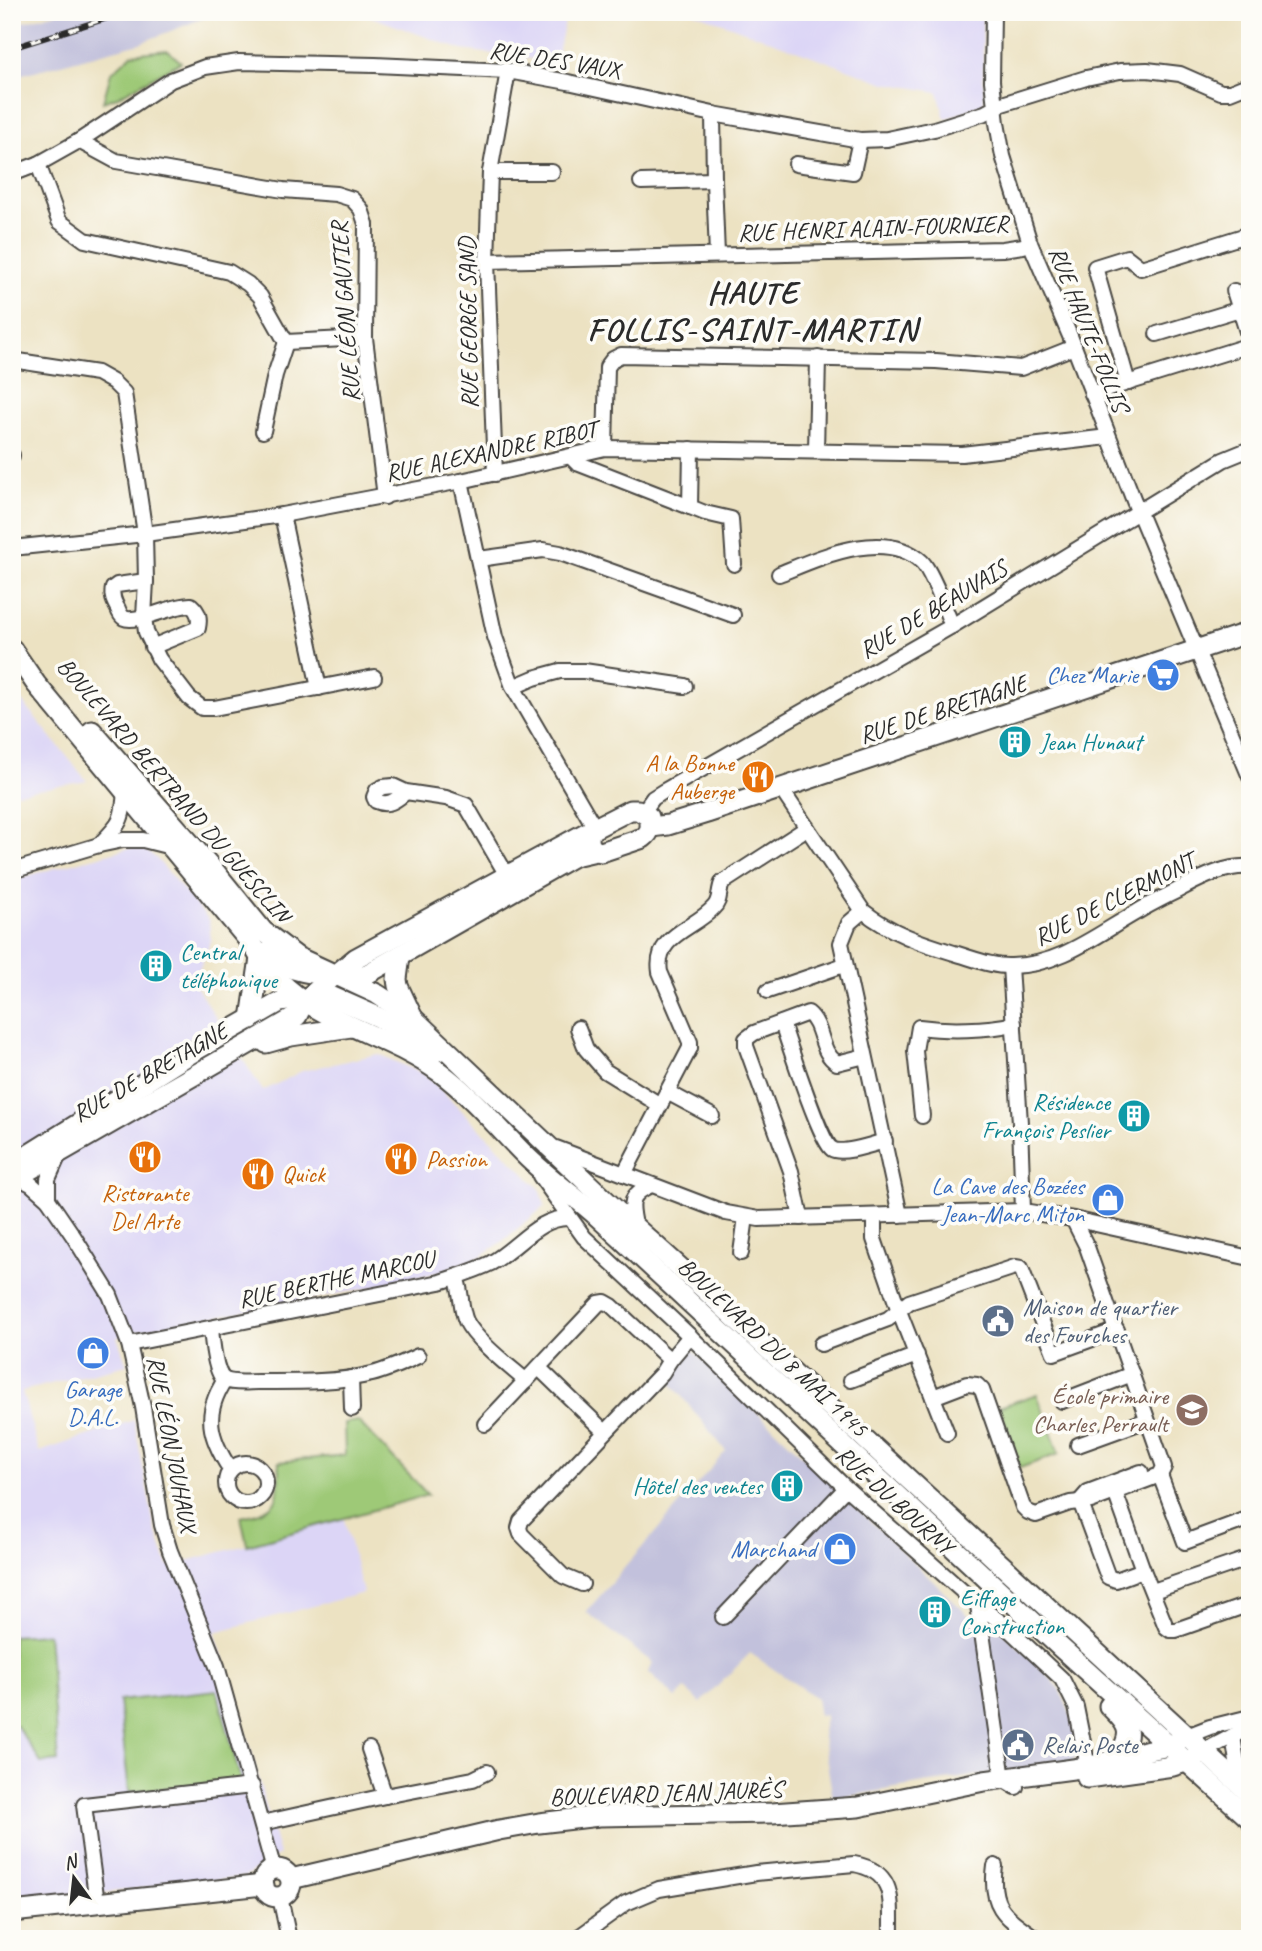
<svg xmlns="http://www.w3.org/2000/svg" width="1262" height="1951" font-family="Caveat,sans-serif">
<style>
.built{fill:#dcd5f6}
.industrial{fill:#c2c1dc}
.green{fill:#9ec977;stroke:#647a51;stroke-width:2}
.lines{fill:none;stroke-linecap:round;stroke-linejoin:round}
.minor-casing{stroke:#484642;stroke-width:18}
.major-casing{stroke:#484642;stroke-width:23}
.minor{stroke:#fff;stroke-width:14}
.major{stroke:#fff;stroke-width:19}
.rail-casing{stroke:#2b2b2b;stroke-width:6}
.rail{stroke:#fdfcf7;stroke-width:3.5;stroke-dasharray:10;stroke-linecap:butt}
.labels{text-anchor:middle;stroke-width:7;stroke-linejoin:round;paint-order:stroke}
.street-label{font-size:24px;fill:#2b2b2b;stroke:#fdfcf7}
.shop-label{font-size:24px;fill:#366cbe;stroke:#fdfcf7;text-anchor:end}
.culture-label{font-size:24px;fill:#0d838f;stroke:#fdfcf7;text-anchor:start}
.food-label{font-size:24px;fill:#c56008;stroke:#fdfcf7;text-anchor:start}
.service-label{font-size:24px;fill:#4e5e75;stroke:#fdfcf7;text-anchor:start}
.education-label{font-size:24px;fill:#785e54;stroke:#fdfcf7;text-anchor:end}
.district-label{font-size:32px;font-weight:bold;letter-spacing:2px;fill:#2b2b2b;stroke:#fdfcf7}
</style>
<rect width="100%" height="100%" fill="#fdfcf7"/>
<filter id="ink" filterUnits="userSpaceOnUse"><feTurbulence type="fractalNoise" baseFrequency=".0143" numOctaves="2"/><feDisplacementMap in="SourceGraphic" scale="14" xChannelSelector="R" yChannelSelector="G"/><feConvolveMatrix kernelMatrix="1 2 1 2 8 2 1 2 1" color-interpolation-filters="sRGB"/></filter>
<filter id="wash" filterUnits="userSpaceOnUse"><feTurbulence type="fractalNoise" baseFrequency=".00686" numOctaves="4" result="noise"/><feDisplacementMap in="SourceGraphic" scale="28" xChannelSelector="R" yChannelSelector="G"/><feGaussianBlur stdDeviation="1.57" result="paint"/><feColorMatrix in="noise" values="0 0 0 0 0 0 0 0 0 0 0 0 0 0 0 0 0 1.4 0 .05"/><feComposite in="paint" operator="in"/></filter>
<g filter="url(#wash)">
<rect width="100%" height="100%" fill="#ece2c2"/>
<g class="built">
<polygon points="358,12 567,12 556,62 462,50"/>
<polygon points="693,12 982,12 984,104 945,119 938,92 885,83"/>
<polygon points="12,689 87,781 12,794"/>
<polygon points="138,847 147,851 156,858 209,920 211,940 194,983 263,1091 302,1071 378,1054 426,1075 540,1189 545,1206 499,1244 478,1258 436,1273 369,1288 137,1331 117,1337 127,1365 22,1391 39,1452 134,1420 154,1525 168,1566 344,1519 363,1593 215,1632 250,1747 279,1855 245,1877 12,1903 12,880 125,849"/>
</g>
<g class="industrial">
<polygon points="60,12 219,12 140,43 12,77 12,25"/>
<polygon points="689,1347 968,1615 1003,1632 1047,1674 1059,1688 1072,1718 1078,1752 1072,1762 924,1783 833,1799 822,1731 826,1715 819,1716 816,1698 750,1653 701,1703 685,1689 676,1698 648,1672 653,1663 586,1612 726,1451 666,1377"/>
</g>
<g class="green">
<polygon points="167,50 181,62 117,97 103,102 111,73 132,54"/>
<polygon points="1037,1394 1059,1454 1020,1468 999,1407"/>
<path d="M358 1421 428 1495 247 1545 241 1517C283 1509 278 1499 279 1462L345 1455 344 1423Z"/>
<polygon points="48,1634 58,1761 41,1763 16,1725 12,1726 12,1636"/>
<polygon points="217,1690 241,1781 129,1792 119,1701"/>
</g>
</g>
<g filter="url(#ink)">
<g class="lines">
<defs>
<g id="minor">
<polyline points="993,12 992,81 997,123 1003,156 1030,243 1070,336 1134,501 1250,777"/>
<polyline points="713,114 714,180 717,255"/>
<polyline points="79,141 116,161 283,190 336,194 352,199 361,209 366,224 365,338 385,497"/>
<polyline points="38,164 59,221 85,240 229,272 248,284 260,296 286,342"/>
<polyline points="796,164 853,172 860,140"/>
<polyline points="490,172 552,172"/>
<polyline points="12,174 38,164 79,141 171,80 205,67 239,62 375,65 508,71 568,82 713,114 860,140 887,139 934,129 985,113 1002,104 1086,78 1120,71 1147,70 1180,74 1221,92 1230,92 1250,84"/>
<polyline points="641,182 714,180"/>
<polyline points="487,261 1003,249 1023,246 1030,243"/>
<polyline points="1234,291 1250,341"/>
<polyline points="1157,334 1240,309"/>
<polyline points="286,342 365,338"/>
<polyline points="12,360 97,373 113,382 124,393 145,534 146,581 144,617 146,632 159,659 189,698 202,708 214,708 374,677"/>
<polyline points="1128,383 1095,267 1127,257 1141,268 1250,234"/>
<polyline points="1092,394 1250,345"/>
<polyline points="263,431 275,375 286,342"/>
<polyline points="605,448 607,367 613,359 621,355 936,361 1021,368 1074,347"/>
<polyline points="691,449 690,507 705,513 731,519 734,564"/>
<polyline points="816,451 818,358"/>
<polyline points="12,455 12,456"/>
<polyline points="571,457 577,463 690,507"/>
<polyline points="495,474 487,261 490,172 508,71"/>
<polyline points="461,481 495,637 513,687 595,828"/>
<polyline points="282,515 319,688"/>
<polyline points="12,548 145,534 282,515 461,481 605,448 962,454 1108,437"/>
<polyline points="479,559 543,550 560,553 733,615"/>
<path d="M779 574C819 558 884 527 922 562 932 572 946 611 952 626"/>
<path d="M146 581 117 585 113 588C111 596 114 602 118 609 119 612 121 616 124 618 136 624 175 604 191 605 199 612 200 618 198 628L152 647"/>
<polyline points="513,687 534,678 560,671 584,671 685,686"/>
<path d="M781 789 863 911C891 933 921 943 954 953 972 958 993 967 1011 966 1059 966 1098 934 1137 912 1152 903 1169 895 1184 887 1203 877 1228 865 1250 867"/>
<path d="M406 792C396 800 389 807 376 801L374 797 377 790 383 787 393 786 406 792 446 798 466 805 508 877"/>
<polyline points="643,812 653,798 664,791 952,626 1223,460 1250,449"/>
<path d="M99 845C121 823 123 821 125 790"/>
<polyline points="12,871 99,845 123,840 143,840 171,847"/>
<polyline points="863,911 849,923 841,943 900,1215"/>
<polyline points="1010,966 1020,1123 1023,1211"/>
<polyline points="768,991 844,965"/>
<path d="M782 1023C788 1041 821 1143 832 1149 842 1155 873 1144 885 1141"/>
<polyline points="578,1028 586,1049 605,1071 660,1105"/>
<polyline points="667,1092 712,1116"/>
<path d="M922 1116 915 1051 919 1027C948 1031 986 1030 1014 1024"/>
<polyline points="556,1148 726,1213 759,1219 1023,1211 1073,1219 1250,1258"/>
<path d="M624 1174 690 1048V1042L660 972C654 935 694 929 713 908 721 901 718 892 722 883L807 828"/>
<polyline points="540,1176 584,1237 690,1336 846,1488 978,1605 1002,1623 1062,1679 1076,1707 1088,1767"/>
<polyline points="18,1177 31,1184 48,1199 74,1237 110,1295 129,1344 143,1407 162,1525 170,1551 217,1666 274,1870"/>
<polyline points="48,1199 48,1179 60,1152"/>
<polyline points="874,1216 874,1239 899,1311 947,1433"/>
<path d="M801 1218 791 1171 746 1046V1039L754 1033 808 1013C824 1026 819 1052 837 1063L865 1056"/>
<path d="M635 1225C631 1204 628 1195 651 1185"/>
<polyline points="741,1253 746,1217"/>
<path d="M456 1277C462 1291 460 1307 466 1321 476 1341 509 1366 526 1381"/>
<path d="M211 1328C212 1340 215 1375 225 1380 234 1384 248 1382 258 1382 295 1382 335 1383 372 1374 388 1370 403 1363 418 1356"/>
<path d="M129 1344 440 1282C457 1276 475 1271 491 1263 517 1249 539 1216 570 1218"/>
<polyline points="821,1344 888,1319 909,1302 1015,1267 1021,1268 1054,1353 1117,1330"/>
<polyline points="539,1368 605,1432"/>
<polyline points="351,1378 352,1409"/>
<path d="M225 1380C203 1413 209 1437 230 1469"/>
<polyline points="851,1380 917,1355"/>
<polyline points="933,1397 967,1384 977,1385 982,1390 1023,1507 1028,1512 1036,1515 1070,1503 1091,1501 1160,1475 1164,1467 1087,1247 1073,1219"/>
<polyline points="1062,1401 1132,1374"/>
<polyline points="485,1424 599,1303 605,1302 612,1306 670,1360"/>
<polyline points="1078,1445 1147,1420"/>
<circle cx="246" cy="1483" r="20"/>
<polyline points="1160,1475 1185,1542 1250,1518"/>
<polyline points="1081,1500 1088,1492 1141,1472"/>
<polyline points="1080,1501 1108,1577 1116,1580 1143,1570 1115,1492"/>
<polyline points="1143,1570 1166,1627 1170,1630 1176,1630 1250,1604"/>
<polyline points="582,1584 563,1576 521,1534 519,1528 521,1521 662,1373 670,1360 690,1336"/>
<polyline points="1153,1591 1250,1558"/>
<polyline points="978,1605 1003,1779 1016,1787"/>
<polyline points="723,1617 846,1488"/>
<polyline points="1187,1736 1210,1727 1250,1717"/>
<polyline points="1233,1736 1237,1762 1250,1783"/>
<polyline points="369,1749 385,1796"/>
<polyline points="1204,1751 1250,1727"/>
<polyline points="262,1823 385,1796 473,1779 487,1772"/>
<path d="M995 1866C989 1908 1006 1917 1037 1939"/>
<polyline points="280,1897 289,1939"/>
<polyline points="97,1903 84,1805 252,1786"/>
<path d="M576 1939 626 1903 659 1889 756 1873 854 1864C898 1872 890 1904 891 1939"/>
</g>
<g id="major">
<path d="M12 649 36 684 254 947C291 1019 381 1028 441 1073 472 1096 498 1128 525 1155 548 1178 575 1196 599 1218L1059 1646 1250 1819"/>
<polyline points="92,731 216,873 263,931 297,957 377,994 412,1017 616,1210 705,1290 802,1381 1250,1794"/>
<path d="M630 810H638L649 817C651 827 651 832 643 838L601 852C589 850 587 841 591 830Z"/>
<polyline points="651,827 668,825 707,813 1250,632"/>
<path d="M263 953C296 977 321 974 360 976L367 974 574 856 596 851"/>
<polyline points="400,956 397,979 398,986 412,1016"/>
<polyline points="251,1019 260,958"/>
<polyline points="266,1043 291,1036 351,1027"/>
<polyline points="12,1165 198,1049 280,1002 328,995 378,1017 438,1051"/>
<polyline points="12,1180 292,1019 297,1016 305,1000 356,958 591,830"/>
<path d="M1109 1706C1131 1727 1133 1733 1117 1759"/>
<polyline points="1087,1778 1173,1766 1186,1762 1195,1757"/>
<circle cx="277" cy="1883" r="14"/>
<polyline points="291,1879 499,1830 539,1823 599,1816 772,1813 858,1807 984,1781 1088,1767 1149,1750 1170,1746 1177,1742"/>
<polyline points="12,1912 264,1885"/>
</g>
</defs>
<use href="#minor" class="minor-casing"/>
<use href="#major" class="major-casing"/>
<use href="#minor" class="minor"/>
<use href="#major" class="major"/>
<defs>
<polyline id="rail" points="12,48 127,12"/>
</defs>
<use href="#rail" class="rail-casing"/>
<use href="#rail" class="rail"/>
</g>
</g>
<defs>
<symbol id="supermarket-disc" viewBox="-11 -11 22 22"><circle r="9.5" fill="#3f7fe0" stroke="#fdfcf7"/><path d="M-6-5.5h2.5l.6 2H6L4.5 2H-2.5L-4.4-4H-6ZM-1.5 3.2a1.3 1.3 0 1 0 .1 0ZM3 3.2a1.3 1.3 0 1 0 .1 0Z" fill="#fff"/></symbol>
<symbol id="building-disc" viewBox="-11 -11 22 22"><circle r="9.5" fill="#0f9aa8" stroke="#fdfcf7"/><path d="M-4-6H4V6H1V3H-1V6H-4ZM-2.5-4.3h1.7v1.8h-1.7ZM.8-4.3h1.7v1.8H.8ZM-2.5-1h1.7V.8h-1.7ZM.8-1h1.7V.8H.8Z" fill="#fff"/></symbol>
<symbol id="restaurant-disc" viewBox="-11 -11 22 22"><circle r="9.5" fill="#e8710a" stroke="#fdfcf7"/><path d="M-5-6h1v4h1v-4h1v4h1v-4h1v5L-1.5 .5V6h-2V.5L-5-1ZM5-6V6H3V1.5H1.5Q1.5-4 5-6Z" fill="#fff"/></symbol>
<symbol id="shop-disc" viewBox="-11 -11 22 22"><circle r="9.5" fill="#3f7fe0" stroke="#fdfcf7"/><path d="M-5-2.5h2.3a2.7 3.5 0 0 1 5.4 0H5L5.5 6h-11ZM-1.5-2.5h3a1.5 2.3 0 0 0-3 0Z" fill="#fff"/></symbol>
<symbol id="civic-disc" viewBox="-11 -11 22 22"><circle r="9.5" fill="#5c6f8a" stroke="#fdfcf7"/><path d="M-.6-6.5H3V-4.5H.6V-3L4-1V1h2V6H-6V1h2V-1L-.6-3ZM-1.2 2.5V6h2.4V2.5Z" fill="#fff"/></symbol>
<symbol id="school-disc" viewBox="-11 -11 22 22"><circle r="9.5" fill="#8d6e63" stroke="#fdfcf7"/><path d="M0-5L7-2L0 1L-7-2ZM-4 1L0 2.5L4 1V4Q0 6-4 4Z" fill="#fff"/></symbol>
</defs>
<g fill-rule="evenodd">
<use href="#supermarket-disc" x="1144" y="656" width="38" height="38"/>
<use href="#building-disc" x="996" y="723" width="38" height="38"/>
<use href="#restaurant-disc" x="739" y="758" width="38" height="38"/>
<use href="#building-disc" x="137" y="947" width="38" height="38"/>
<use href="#building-disc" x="1115" y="1097" width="38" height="38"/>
<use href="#restaurant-disc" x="126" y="1138" width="38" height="38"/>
<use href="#restaurant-disc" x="382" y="1140" width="38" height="38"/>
<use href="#restaurant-disc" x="239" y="1155" width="38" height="38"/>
<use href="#shop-disc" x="1089" y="1181" width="38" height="38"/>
<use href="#civic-disc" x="979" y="1302" width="38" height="38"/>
<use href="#shop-disc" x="74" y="1334" width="38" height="38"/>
<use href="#school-disc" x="1173" y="1391" width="38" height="38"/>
<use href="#building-disc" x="768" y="1467" width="38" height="38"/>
<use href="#shop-disc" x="821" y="1530" width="38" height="38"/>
<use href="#building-disc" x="916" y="1593" width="38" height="38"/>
<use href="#civic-disc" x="999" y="1726" width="38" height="38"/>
</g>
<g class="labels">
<g class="street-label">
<text transform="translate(555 60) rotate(9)" y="8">RUE DES VAUX</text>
<text transform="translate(873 228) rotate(-2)" y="8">RUE HENRI ALAIN-FOURNIER</text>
<text transform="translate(345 312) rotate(-94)" y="8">RUE LÉON GAUTIER</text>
<text transform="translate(468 323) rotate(-91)" y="8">RUE GEORGE SAND</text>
<text transform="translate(1089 329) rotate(68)" y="8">RUE HAUTE-FOLLIS</text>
<text transform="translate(491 451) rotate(-12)" y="8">RUE ALEXANDRE RIBOT</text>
<text transform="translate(933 609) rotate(-31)" y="8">RUE DE BEAUVAIS</text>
<text transform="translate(943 709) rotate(-18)" y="8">RUE DE BRETAGNE</text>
<text transform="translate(174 790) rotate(49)" y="8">BOULEVARD BERTRAND DU GUESCLIN</text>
<text transform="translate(1114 899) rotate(-27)" y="8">RUE DE CLERMONT</text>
<text transform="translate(150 1072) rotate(-30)" y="8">RUE DE BRETAGNE</text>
<text transform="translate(336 1279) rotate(-12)" y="8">RUE BERTHE MARCOU</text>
<text transform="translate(773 1347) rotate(43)" y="8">BOULEVARD DU 8 MAI 1945</text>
<text transform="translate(172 1444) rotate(79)" y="8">RUE LÉON JOUHAUX</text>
<text transform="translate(895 1500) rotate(42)" y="8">RUE DU BOURNY</text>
<text transform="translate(666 1793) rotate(-2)" y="8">BOULEVARD JEAN JAURÈS</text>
</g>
<g class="shop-label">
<text x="1138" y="683">Chez Marie</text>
<text x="1084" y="1194">La Cave des Bozées<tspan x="1084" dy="28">Jean-Marc Miton</tspan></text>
<text x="93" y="1397" text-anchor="middle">Garage<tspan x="93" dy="28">D.A.L.</tspan></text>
<text x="816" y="1557">Marchand</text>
</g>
<g class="culture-label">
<text x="1040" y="750">Jean Hunaut</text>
<text x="180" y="960">Central<tspan x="180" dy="28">téléphonique</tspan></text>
<text x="1110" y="1110" text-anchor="end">Résidence<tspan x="1110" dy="28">François Peslier</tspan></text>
<text x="762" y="1494" text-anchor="end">Hôtel des ventes</text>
<text x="960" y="1606">Eiffage<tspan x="960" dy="28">Construction</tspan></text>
</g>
<g class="food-label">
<text x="734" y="771" text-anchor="end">A la Bonne<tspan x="734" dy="28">Auberge</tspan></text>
<text x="426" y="1167">Passion</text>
<text x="282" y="1182">Quick</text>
<text x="145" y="1201" text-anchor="middle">Ristorante<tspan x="145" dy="28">Del Arte</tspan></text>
</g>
<g class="service-label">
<text x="1023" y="1315">Maison de quartier<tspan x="1023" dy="28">des Fourches</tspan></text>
<text x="1042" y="1753">Relais Poste</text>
</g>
<g class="education-label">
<text x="1168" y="1404">École primaire<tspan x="1168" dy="28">Charles Perrault</tspan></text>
</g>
<g class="district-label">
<text x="753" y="303">HAUTE<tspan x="753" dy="37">FOLLIS-SAINT-MARTIN</tspan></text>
</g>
</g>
<rect width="1262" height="1951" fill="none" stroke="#fdfcf7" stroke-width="42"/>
<g transform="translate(74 1878) rotate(345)" stroke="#fdfcf7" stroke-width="5" paint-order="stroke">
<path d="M0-5L12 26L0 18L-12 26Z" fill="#2b2b2b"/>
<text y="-10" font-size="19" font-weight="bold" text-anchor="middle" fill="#2b2b2b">N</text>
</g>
</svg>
